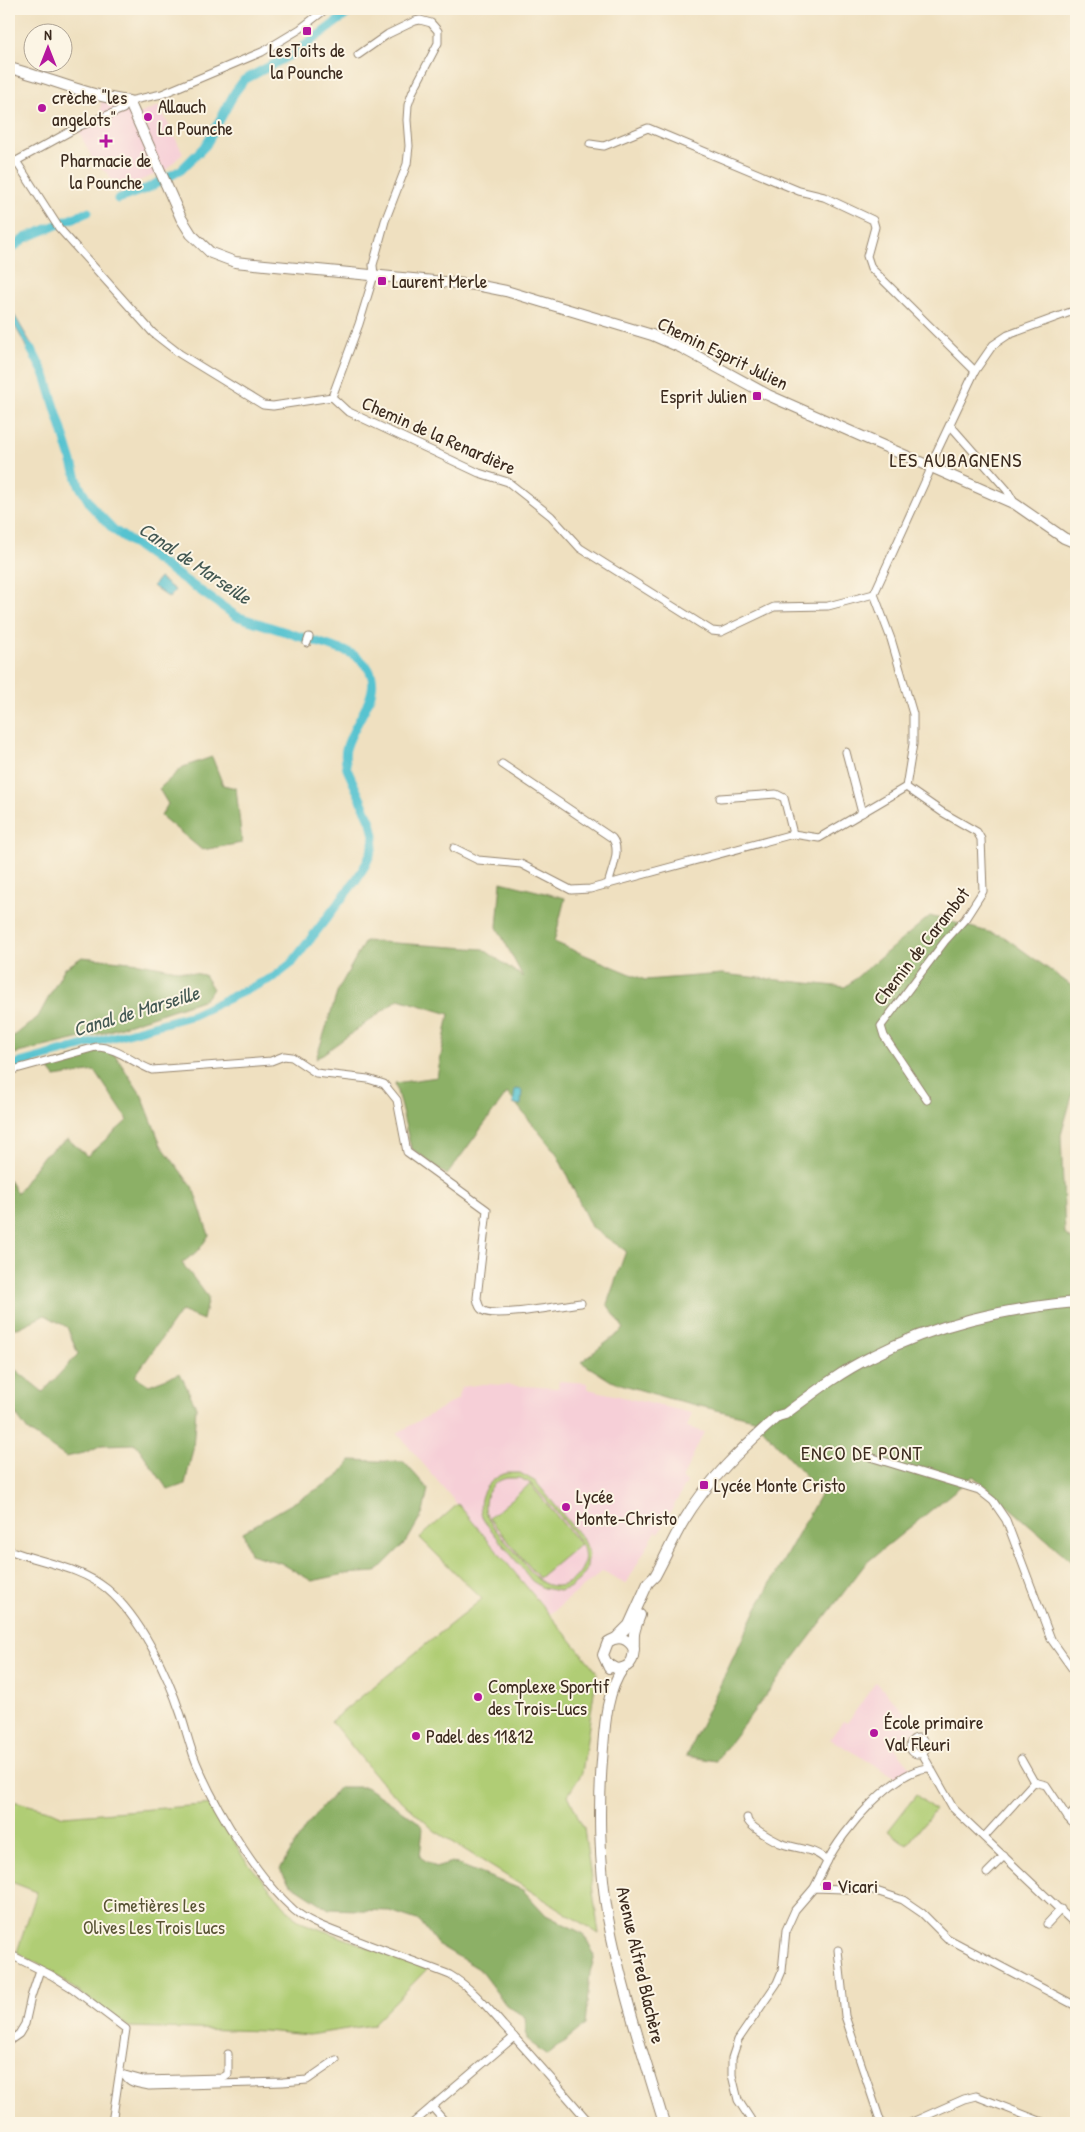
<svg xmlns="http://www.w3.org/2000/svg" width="1085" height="2132" font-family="'Patrick Hand',sans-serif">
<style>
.built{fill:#f6cfd7}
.industrial{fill:#d1bdc9}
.green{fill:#b0cd74;stroke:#767c49;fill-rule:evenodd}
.forest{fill:#8cb066;stroke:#646d42}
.water{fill:#57c3d0;stroke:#497677}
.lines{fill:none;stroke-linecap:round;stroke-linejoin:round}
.canal{stroke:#57c3d0;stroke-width:9}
.street-casing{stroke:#95856f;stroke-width:9}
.secondary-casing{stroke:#95856f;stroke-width:12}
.street{stroke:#fff;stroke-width:7}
.secondary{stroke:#fff;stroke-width:10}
.poi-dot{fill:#b5179e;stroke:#fcf5e5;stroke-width:2}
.labels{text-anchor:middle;stroke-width:4;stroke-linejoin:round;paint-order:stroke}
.poi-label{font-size:19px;fill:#3b2a1e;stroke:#fcf5e5;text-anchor:start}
.street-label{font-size:19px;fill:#3b2a1e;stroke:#fcf5e5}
.park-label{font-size:19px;fill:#585334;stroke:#fcf5e5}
.neighbourhood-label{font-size:20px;letter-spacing:1px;fill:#3b2a1e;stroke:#fcf5e5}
.water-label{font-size:20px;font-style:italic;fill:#435853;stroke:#fcf5e5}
</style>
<rect width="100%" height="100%" fill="#fcf5e5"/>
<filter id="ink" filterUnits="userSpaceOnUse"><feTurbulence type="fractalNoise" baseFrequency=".02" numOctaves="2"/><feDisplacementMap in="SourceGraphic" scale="10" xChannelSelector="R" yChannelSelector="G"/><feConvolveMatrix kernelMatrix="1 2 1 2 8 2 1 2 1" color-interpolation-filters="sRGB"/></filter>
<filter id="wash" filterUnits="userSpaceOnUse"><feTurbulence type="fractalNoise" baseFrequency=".0096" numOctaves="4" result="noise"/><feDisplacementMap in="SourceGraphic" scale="20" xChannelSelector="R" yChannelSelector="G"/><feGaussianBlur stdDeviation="1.12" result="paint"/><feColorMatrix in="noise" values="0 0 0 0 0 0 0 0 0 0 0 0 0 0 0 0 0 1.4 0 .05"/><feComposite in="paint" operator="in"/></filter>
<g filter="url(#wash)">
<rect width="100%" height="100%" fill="#efe0c0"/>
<g class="built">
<polygon points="101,101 130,108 134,116 159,106 183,153 166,170 139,181 114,186 108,174 95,164 78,130 100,120"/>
<polygon points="559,1381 588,1383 588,1389 692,1413 687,1427 704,1432 682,1479 687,1482 659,1533 656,1531 626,1584 603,1571 550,1614 397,1433 458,1399 462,1387 484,1384 558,1388"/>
<polygon points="876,1682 919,1728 895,1748 912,1769 897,1778 830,1739 843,1721 847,1723"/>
</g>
<polygon class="industrial" points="9,1692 18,1707 9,1718"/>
<g class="green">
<path d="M507 1473H520L536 1482 582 1538 589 1554 586 1571 580 1579 569 1588 559 1591 543 1588 532 1581 484 1521C474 1500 485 1480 507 1473ZM507 1478H520L530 1483C540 1492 579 1537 583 1548 592 1573 561 1598 539 1580 533 1575 527 1567 522 1560 511 1547 498 1534 488 1519 480 1502 488 1482 507 1478Z"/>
<polygon points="530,1484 580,1544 539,1578 489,1518"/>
<polygon points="458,1504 597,1672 582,1773 568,1795 584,1829 599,1934 435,1831 380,1781 331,1721 482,1599 420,1538"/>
<polygon points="916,1795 935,1810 907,1845 888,1831"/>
<polygon points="9,1800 52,1811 63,1816 214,1804 243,1857 294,1917 303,1923 427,1969 372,2025 309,2035 264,2031 129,2027 42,1966 17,1952 37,1892 9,1881"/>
</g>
<g class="forest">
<polygon points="212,757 223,785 236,788 242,843 202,850 161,816 168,804 159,789 183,767"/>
<polygon points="501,882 565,898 554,942 645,980 722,974 845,987 930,916 1003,936 1076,989 1076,1082 1061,1135 1065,1234 1076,1243 1076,1565 973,1476 866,1563 716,1761 686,1756 758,1606 821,1493 754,1419 667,1398 611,1381 581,1362 624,1329 607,1304 626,1251 591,1227 557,1154 507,1093 447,1175 411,1148 395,1083 437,1077 449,1014 399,999 316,1059 338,990 365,941 483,949 523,977 497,927"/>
<polygon points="82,957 140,963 204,975 213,989 205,999 103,1033 9,1055 9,1040 38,1017 64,969"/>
<polygon points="94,1051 105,1051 115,1055 142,1096 161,1145 193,1188 209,1235 199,1250 182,1263 208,1297 203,1320 181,1311 135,1376 149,1385 180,1373 196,1407 193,1449 185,1484 168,1490 136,1444 102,1445 84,1453 66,1457 28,1431 9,1405 9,1368 11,1366 43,1392 78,1354 67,1327 45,1315 18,1328 9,1328 9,1180 17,1193 44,1155 68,1139 87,1156 128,1120 95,1071 55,1077 47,1067"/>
<polygon points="351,1460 404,1462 428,1489 423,1513 407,1541 376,1572 345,1574 312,1581 281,1563 250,1554 243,1532 338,1477"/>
<polygon points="340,1787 366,1787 417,1821 423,1828 420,1857 435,1867 452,1862 523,1890 546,1915 584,1934 595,1956 590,1972 585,2025 547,2055 527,2040 525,2017 506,2005 479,1969 437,1944 420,1921 390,1911 329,1909 289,1883 280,1869 306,1826"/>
</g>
<g class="water">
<polygon points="9,304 10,308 39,357 34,359 12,321 9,316"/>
<polygon points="159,578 175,590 169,598 153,586"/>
<polygon points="515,1089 522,1090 521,1105 513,1104"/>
</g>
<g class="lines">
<g class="canal">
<polyline points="118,199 148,188 181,170 206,145 235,92 244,80 296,52 354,9"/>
<polyline points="9,251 25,238 88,212"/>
<path d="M9 1066 193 1015 274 977 292 963 356 880 366 864 373 847 374 836 371 822 347 769C346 762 344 756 346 749 355 715 400 678 348 652L236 616 114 530 92 507 79 485 45 375 31 349"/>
</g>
</g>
</g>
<g filter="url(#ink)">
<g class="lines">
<defs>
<g id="street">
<polyline points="590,144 604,146 648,128 799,191 824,197 873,220 875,227 867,256 871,268 975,371"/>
<polyline points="16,161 59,228 153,333 180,354 263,405 273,406 332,397 359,324 374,275 373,265 385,221 407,164 409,146 407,120 408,105 413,91 438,43 438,31 431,23 420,20 415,21 388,34 358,55"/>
<polyline points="9,165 80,126 123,109 129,101 162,94 262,52 300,29 326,9"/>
<polyline points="332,397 347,411 479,473 508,482 551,516 580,548 712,631 721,632 774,607 828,606 874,594"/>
<polyline points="950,425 1007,490 1015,504"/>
<polyline points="307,643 309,637"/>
<polyline points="846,752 862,813"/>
<path d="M502 764 612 838C622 850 611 871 608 885"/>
<polyline points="720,798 776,794 784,798 793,834"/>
<polyline points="454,848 478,860 521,864 571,890 590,889 793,834 819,838 906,787"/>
<path d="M9 1071 96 1047C117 1047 133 1063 152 1070L271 1061 284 1056 292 1057 316 1073 368 1079 384 1084 397 1100 407 1152 487 1210 477 1298C478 1303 479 1309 484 1311 496 1318 564 1305 581 1303"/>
<polyline points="927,1100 884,1036 881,1026 945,941 965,919 983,891 981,839 977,832 942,812 906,787 913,744 913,714 891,639 874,594 929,473 930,466 975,371 993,345 1008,335 1076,310"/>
<polyline points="870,1457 979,1490 993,1501 1006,1520 1051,1639 1076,1674"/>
<path d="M9 1550C41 1563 79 1566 107 1589 141 1618 167 1673 181 1715 187 1733 191 1752 199 1769 219 1814 257 1877 294 1910 309 1923 332 1930 351 1938 384 1951 417 1962 450 1975 472 1988 487 2007 503 2025 533 2057 561 2090 590 2123"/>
<circle cx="918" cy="1746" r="8"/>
<polyline points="922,1753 953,1808 1076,1925"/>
<polyline points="1021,1759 1034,1782"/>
<polyline points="1034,1782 1046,1785 1068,1818 1076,1827"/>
<path d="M747 1818C747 1826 772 1839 780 1843 795 1849 817 1848 827 1862L814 1888"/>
<polyline points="1068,1818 1076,1809"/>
<polyline points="984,1837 1034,1782"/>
<path d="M827 1862C841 1832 896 1767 931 1768"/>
<polyline points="987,1873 1004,1856"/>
<polyline points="1047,1924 1061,1909"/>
<polyline points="838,1950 845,2016 881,2123"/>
<polyline points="9,1954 51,1975 72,1988 126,2029 112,2123"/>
<polyline points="9,2041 19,2034 25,2024 31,1997 40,1970"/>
<path d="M125 2075C130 2084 139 2084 149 2086L283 2082 307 2080 336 2060"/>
<polyline points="125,2075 143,2080 222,2078 228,2074 228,2054"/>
<polyline points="432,2107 446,2123"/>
<polyline points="413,2123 514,2037"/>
<polyline points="753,2123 738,2100 732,2075 732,2058 738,2040 777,1983 782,1971 786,1930 795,1910 814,1888 873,1890 903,1900 922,1913 947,1938 1076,2006"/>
<polyline points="910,2123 964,2099 976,2096 1045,2123"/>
</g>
<g id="secondary">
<path d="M9 68C50 78 87 96 129 101L181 218 191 234 211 253 235 262 265 265 476 285 506 291 652 335 682 348 768 395 1015 504 1064 538 1076 543"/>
<path d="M616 1638 629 1625 648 1583 655 1576C665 1558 673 1539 683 1522 707 1481 743 1447 778 1416L785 1414C812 1394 840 1372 871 1357 936 1323 1004 1309 1076 1302"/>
<path d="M607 1663 617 1669C638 1667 633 1650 634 1634 635 1627 638 1621 640 1615"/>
<path d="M609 1668 603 1655 608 1642C618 1635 628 1638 634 1649"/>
<path d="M623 1668C607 1691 605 1721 603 1748 598 1802 599 1865 608 1918 621 1988 644 2056 664 2123"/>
</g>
</defs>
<use href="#street" class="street-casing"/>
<use href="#secondary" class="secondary-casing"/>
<use href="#street" class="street"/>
<use href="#secondary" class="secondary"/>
</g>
</g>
<g class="poi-dot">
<rect x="302" y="26" width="10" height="10" rx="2.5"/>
<circle cx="42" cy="108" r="5"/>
<circle cx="148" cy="117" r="5"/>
<path d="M103.5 133.5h5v5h5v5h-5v5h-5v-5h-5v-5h5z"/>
<rect x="377" y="276" width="10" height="10" rx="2.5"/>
<rect x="752" y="391" width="10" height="10" rx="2.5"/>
<rect x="699" y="1480" width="10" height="10" rx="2.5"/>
<circle cx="566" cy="1507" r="5"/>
<circle cx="478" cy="1697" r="5"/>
<circle cx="874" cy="1733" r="5"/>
<circle cx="416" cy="1736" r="5"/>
<rect x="822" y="1881" width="10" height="10" rx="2.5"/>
</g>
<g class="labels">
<g class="poi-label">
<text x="307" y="57" text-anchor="middle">LesToits de<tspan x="307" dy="22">la Pounche</tspan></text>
<text x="52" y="104">crèche "les<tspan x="52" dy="22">angelots"</tspan></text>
<text x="158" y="113">Allauch<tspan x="158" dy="22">La Pounche</tspan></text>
<text x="106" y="167" text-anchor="middle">Pharmacie de<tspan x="106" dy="22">la Pounche</tspan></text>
<text x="392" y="288">Laurent Merle</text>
<text x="747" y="403" text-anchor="end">Esprit Julien</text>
<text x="714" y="1492">Lycée Monte Cristo</text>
<text x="576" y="1503">Lycée<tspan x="576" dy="22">Monte-Christo</tspan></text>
<text x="488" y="1693">Complexe Sportif<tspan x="488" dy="22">des Trois-Lucs</tspan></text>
<text x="884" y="1729">École primaire<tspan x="884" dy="22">Val Fleuri</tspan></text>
<text x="426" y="1743">Padel des 11&amp;12</text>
<text x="837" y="1893">Vicari</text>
</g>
<g class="street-label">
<text transform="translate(723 353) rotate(26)" y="7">Chemin Esprit Julien</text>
<text transform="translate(439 435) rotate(24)" y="7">Chemin de la Renardière</text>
<text transform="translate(921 946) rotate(-52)" y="7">Chemin de Carambot</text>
<text transform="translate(641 1965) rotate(77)" y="7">Avenue Alfred Blachère</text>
</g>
<g class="park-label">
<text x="154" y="1912">Cimetières Les<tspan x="154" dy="22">Olives Les Trois Lucs</tspan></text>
</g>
<g class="neighbourhood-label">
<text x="956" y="467">LES AUBAGNENS</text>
<text x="862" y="1460">ENCO DE PONT</text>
</g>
<g class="water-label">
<text transform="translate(195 563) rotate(34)" y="7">Canal de Marseille</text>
<text transform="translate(136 1011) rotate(-17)" y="7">Canal de Marseille</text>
</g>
</g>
<rect width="1085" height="2132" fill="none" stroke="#fcf5e5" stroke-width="30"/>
<g transform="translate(48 48)"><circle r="24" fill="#fcf5e5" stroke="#afa495"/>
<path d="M0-4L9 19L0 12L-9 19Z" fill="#b5179e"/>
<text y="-8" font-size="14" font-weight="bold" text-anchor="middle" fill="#3b2a1e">N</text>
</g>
</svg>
